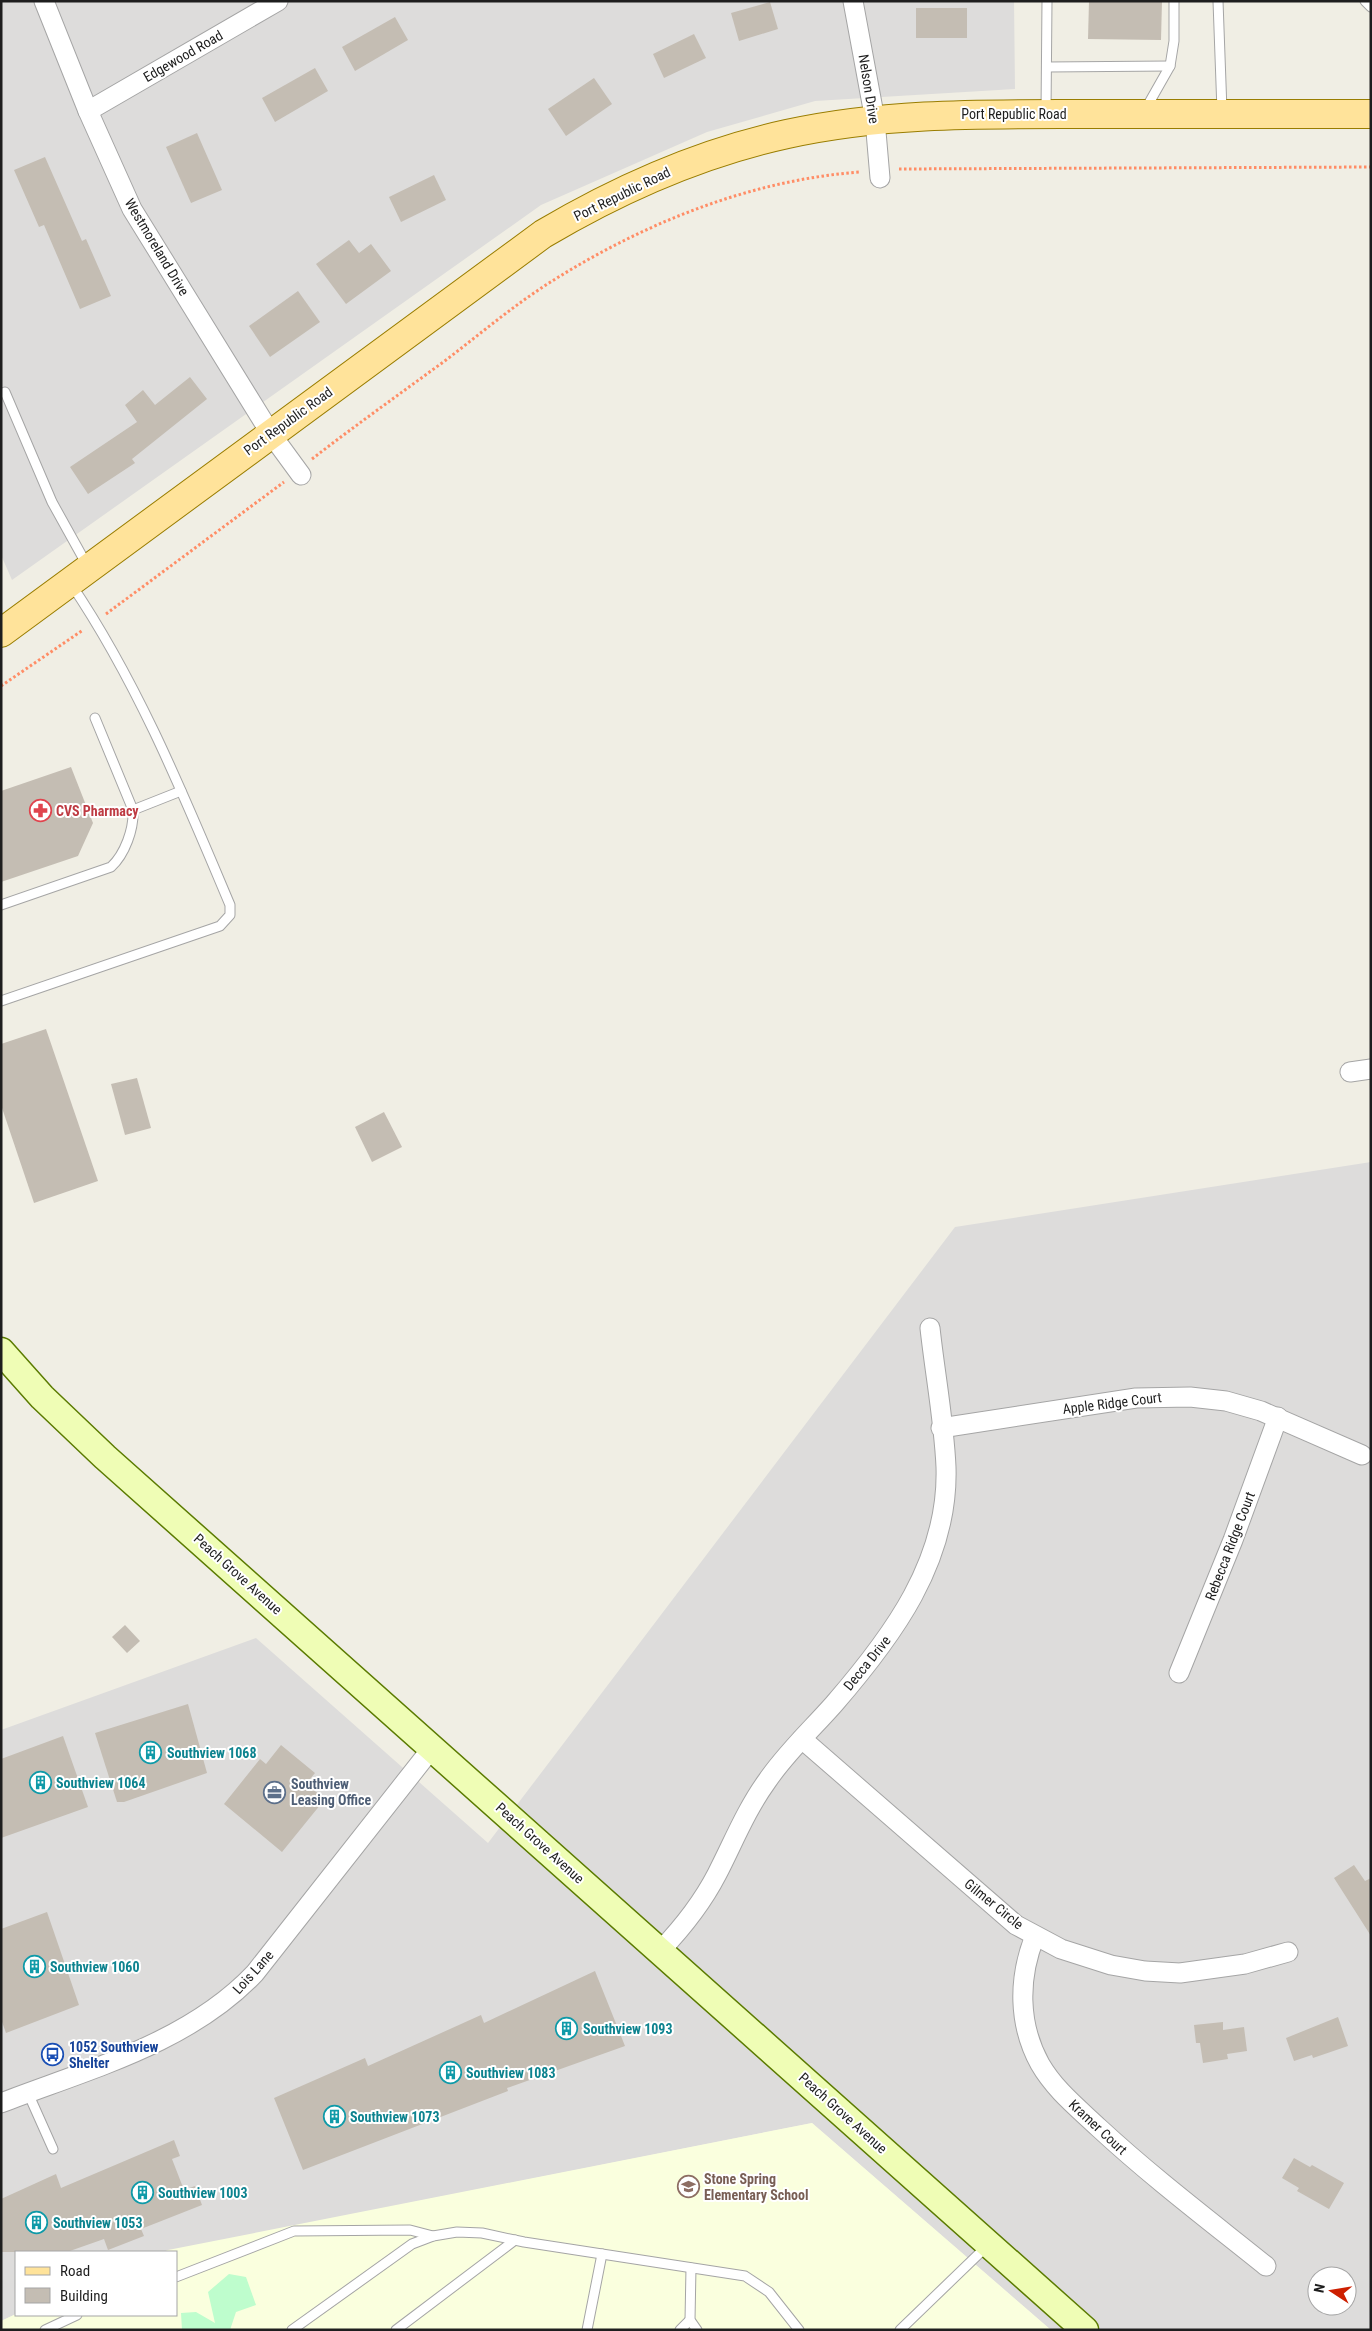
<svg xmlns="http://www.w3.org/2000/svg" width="1372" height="2331" font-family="'Roboto Condensed',sans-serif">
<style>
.residential{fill:#dddcdb;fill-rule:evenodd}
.education{fill:#faffde}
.park{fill:#befdcd}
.building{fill:#c4bdb3}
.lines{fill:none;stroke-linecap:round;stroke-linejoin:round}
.lane-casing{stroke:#a5a5a5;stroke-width:11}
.street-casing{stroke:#a5a5a5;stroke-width:21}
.secondary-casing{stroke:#5b7b00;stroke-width:29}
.primary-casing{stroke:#997d00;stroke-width:30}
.path{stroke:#ff8d66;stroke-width:3;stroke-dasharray:2.5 2.5;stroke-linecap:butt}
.lane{stroke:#fff;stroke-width:9}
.street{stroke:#fff;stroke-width:19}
.secondary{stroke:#effdb5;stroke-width:26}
.primary{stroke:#ffe39a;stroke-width:28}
.labels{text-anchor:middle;stroke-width:4;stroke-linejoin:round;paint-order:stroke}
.street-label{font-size:14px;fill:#1e1e1e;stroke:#fff}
.health-label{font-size:14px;font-weight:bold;fill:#be3a42;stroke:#fff;text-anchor:start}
.culture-label{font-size:14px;font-weight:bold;fill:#0d838f;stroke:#fff;text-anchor:start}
.service-label{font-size:14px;font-weight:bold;fill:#4e5e75;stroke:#fff;text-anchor:start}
.transit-label{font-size:14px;font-weight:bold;fill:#164399;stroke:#fff;text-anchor:start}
.education-label{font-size:14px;font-weight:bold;fill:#785e54;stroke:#fff;text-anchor:start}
</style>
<rect width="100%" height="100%" fill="#f0eee4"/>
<g class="residential">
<polygon points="1,1 1014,1 1015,89 815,101 707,132 541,205 12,580 1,555"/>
<path d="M1371 1162V2330H1051L812 2123 163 2252H16V2314L1 2321V1730L256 1638 488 1843 955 1227ZM1317 2276H1347V2306H1317Z"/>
</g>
<polygon class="education" points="812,2123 1051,2330 1,2330 1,2321 16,2314 176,2315 176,2252 163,2252 168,2250"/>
<polygon class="park" points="229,2274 246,2277 256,2305 236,2312 230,2330 182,2330 181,2313 196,2312 215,2323 208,2292"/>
<g class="building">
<polygon points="1089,1 1162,1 1161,40 1088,39"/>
<polygon points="770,2 778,29 739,41 731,13"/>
<rect x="916" y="8" width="51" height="30"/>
<polygon points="395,17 408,40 355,71 342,47"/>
<polygon points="694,34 706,58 664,78 653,54"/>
<polygon points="315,68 328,91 275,122 262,98"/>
<polygon points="594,78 612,104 566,136 548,109"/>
<polygon points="197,133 222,190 191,203 166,147"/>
<polygon points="45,157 82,241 86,239 111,296 80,309 44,225 39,227 14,170"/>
<polygon points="434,175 446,200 401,222 389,197"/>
<polygon points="349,240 359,253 371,244 391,271 346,304 316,264"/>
<polygon points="298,291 320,322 270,357 249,326"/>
<polygon points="190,377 207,399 132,459 135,463 88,494 70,467 137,422 125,405 143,390 155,405"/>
<polygon points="71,767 93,823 78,856 1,882 1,791"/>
<polygon points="46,1029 98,1181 34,1203 1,1105 1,1044"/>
<polygon points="137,1078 151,1128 125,1135 111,1084"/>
<polygon points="384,1112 402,1147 372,1162 355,1127"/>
<polygon points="125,1625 140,1641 127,1653 112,1637"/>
<polygon points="188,1704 207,1773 124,1802 117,1802 95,1733"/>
<polygon points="63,1736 88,1807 1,1838 1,1759"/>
<polygon points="281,1745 315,1773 306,1784 325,1799 282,1852 224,1804 260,1759 266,1764"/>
<polygon points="1354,1865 1365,1881 1371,1878 1371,1936 1334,1878"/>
<polygon points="47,1912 79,2005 6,2033 1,2019 1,1929"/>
<polygon points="595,1971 625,2046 507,2088 508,2091 303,2170 274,2098 365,2058 368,2066 481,2015 484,2023"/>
<polygon points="1338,2017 1348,2046 1313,2058 1312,2055 1294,2061 1286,2038"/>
<polygon points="1223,2022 1223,2030 1244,2027 1247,2051 1227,2054 1228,2059 1203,2063 1200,2043 1196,2043 1194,2025"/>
<polygon points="174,2140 180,2156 172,2159 184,2190 195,2186 202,2205 141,2229 144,2236 108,2250 104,2239 67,2252 1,2252 1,2199 56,2174 61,2188"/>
<polygon points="1294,2158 1310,2167 1312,2165 1344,2183 1329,2209 1297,2191 1299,2188 1282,2178"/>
</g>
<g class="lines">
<defs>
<g id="lane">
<polyline points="1218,1 1222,111"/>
<polyline points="1365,1 1371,7"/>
<polyline points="1047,67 1170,66"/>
<polyline points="1145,110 1170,66 1174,41 1174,1"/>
<polyline points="1046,112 1047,1"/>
<polyline points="5,392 52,502 87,565"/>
<polyline points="133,810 181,791"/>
<path d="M1 905 111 867C125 854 134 829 133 810L95 718"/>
<path d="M1 1001 220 926 230 915V905C184 796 138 683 71 584"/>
<polyline points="28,2093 53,2149"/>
<polyline points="691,2268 690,2320 697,2330"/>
<polyline points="176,2277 294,2231 410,2230 433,2236"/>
<polyline points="45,2330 77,2315"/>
<polyline points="292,2330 412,2244 433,2236 457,2232 482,2233 524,2242 745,2276 769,2292 799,2330"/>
<polyline points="396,2330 515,2240"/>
<polyline points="587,2330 602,2254"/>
<polyline points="680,2330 690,2320"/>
<polyline points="900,2330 987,2246"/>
</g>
<g id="street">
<polyline points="44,1 88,111 132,209 271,434 301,475"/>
<polyline points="853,1 875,120 880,178"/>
<polyline points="88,111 278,1"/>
<polyline points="1350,1072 1371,1069"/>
<polyline points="941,1428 1136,1398 1190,1397 1226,1401 1261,1411 1362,1455"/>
<polyline points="1179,1673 1233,1540 1278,1417"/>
<polyline points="802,1739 1016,1925 1061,1949 1111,1965 1145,1971 1180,1973 1245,1964 1288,1952"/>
<path d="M1035 1936C1018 1978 1018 2024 1040 2064 1055 2090 1078 2108 1099 2128 1152 2177 1210 2221 1266 2266"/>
<path d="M661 1950C683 1927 702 1903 717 1874 733 1843 746 1810 767 1781 786 1753 811 1730 834 1704 892 1637 949 1561 946 1467 944 1421 935 1374 930 1328"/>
<path d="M1 2103C89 2069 189 2043 255 1973L432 1748"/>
</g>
<polyline id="secondary" points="1,1351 42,1397 105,1457 1085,2330"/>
<path id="primary" d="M1 633 543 234C619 189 700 153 787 134 882 113 979 114 1076 114 1174 114 1272 114 1371 114"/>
</defs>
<use href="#lane" class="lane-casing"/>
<use href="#street" class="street-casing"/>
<use href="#secondary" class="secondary-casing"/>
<use href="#primary" class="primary-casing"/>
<g class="path">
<polyline points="899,169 1371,167"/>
<path d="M312 459C356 425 401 393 446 360 480 334 513 306 549 283 642 224 750 180 860 172"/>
<polyline points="106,614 284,482"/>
<polyline points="1,686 83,630"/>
</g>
<use href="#lane" class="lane"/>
<use href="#street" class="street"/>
<use href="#secondary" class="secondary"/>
<use href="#primary" class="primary"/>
</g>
<defs>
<symbol id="pharmacy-ring" viewBox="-11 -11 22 22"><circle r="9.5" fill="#fff" stroke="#e0444e" stroke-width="1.5"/><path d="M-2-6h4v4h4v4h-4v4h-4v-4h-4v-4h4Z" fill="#e0444e"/></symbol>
<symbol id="building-ring" viewBox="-11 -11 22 22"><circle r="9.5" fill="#fff" stroke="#0f9aa8" stroke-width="1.5"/><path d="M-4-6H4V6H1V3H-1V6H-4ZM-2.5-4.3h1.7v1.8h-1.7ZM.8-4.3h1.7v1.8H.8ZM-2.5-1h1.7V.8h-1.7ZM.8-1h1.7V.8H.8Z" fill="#0f9aa8"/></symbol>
<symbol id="office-ring" viewBox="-11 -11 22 22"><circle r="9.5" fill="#fff" stroke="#5c6f8a" stroke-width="1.5"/><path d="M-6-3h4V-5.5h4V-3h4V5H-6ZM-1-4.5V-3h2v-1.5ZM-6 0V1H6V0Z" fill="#5c6f8a"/></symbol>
<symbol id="bus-ring" viewBox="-11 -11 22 22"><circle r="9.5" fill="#fff" stroke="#1a4fb4" stroke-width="1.5"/><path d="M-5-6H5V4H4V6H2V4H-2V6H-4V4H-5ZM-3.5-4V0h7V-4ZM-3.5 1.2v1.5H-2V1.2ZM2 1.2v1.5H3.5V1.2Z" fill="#1a4fb4"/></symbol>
<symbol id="school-ring" viewBox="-11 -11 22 22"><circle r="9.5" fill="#fff" stroke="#8d6e63" stroke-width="1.5"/><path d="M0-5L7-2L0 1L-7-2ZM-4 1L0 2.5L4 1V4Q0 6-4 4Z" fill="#8d6e63"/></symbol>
</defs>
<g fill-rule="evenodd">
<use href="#pharmacy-ring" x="28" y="798" width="25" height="25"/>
<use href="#building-ring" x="138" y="1740" width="25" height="25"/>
<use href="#building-ring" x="28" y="1770" width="25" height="25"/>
<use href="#office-ring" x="262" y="1780" width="25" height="25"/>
<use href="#building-ring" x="22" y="1954" width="25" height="25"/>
<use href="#building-ring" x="554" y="2016" width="25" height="25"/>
<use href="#bus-ring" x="40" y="2042" width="25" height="25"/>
<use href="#building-ring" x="438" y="2060" width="25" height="25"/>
<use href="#building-ring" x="322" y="2104" width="25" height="25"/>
<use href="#school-ring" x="676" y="2174" width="25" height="25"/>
<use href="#building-ring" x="130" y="2180" width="25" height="25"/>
<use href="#building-ring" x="24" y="2210" width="25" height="25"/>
</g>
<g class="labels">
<g class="street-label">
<text transform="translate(183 56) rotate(-30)" y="5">Edgewood Road</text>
<text transform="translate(869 89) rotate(81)" y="5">Nelson Drive</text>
<text x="1014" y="119">Port Republic Road</text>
<text transform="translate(622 194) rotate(-26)" y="5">Port Republic Road</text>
<text transform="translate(157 247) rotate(59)" y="5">Westmoreland Drive</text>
<text transform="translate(288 421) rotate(-36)" y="5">Port Republic Road</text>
<text transform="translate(1112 1403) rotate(-7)" y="5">Apple Ridge Court</text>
<text transform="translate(1230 1546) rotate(-69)" y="5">Rebecca Ridge Court</text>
<text transform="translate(238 1574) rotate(42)" y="5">Peach Grove Avenue</text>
<text transform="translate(867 1663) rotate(-51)" y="5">Decca Drive</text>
<text transform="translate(540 1843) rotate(42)" y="5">Peach Grove Avenue</text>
<text transform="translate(994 1904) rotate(39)" y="5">Gilmer Circle</text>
<text transform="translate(253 1972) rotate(-48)" y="5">Lois Lane</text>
<text transform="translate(843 2113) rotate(42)" y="5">Peach Grove Avenue</text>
<text transform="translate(1098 2127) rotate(43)" y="5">Kramer Court</text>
</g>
<g class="health-label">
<text x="56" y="816">CVS Pharmacy</text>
</g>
<g class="culture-label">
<text x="167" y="1758">Southview 1068</text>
<text x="56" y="1788">Southview 1064</text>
<text x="50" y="1972">Southview 1060</text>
<text x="583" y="2034">Southview 1093</text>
<text x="466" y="2078">Southview 1083</text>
<text x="350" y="2122">Southview 1073</text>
<text x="158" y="2198">Southview 1003</text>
<text x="53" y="2228">Southview 1053</text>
</g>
<g class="service-label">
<text x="291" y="1789">Southview<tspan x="291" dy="16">Leasing Office</tspan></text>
</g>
<g class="transit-label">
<text x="69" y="2052">1052 Southview<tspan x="69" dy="16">Shelter</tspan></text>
</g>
<g class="education-label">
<text x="704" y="2184">Stone Spring<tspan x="704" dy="16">Elementary School</tspan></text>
</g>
</g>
<rect width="1372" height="2331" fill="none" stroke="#1e1e1e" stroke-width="5"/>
<rect x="15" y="2251" width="162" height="65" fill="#ffffff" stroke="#a5a5a5"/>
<rect x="25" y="2267" width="25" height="8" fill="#ffe39a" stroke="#a5a5a5"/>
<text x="60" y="2276" font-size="15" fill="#1e1e1e">Road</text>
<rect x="25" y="2288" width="25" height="15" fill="#c4bdb3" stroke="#a5a5a5"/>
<text x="60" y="2301" font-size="15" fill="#1e1e1e">Building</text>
<g transform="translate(1332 2291) rotate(282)"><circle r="24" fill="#ffffff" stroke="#a5a5a5"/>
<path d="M0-4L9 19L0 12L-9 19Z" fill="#cd1f00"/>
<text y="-8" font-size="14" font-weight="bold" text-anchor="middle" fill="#1e1e1e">N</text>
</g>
</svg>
